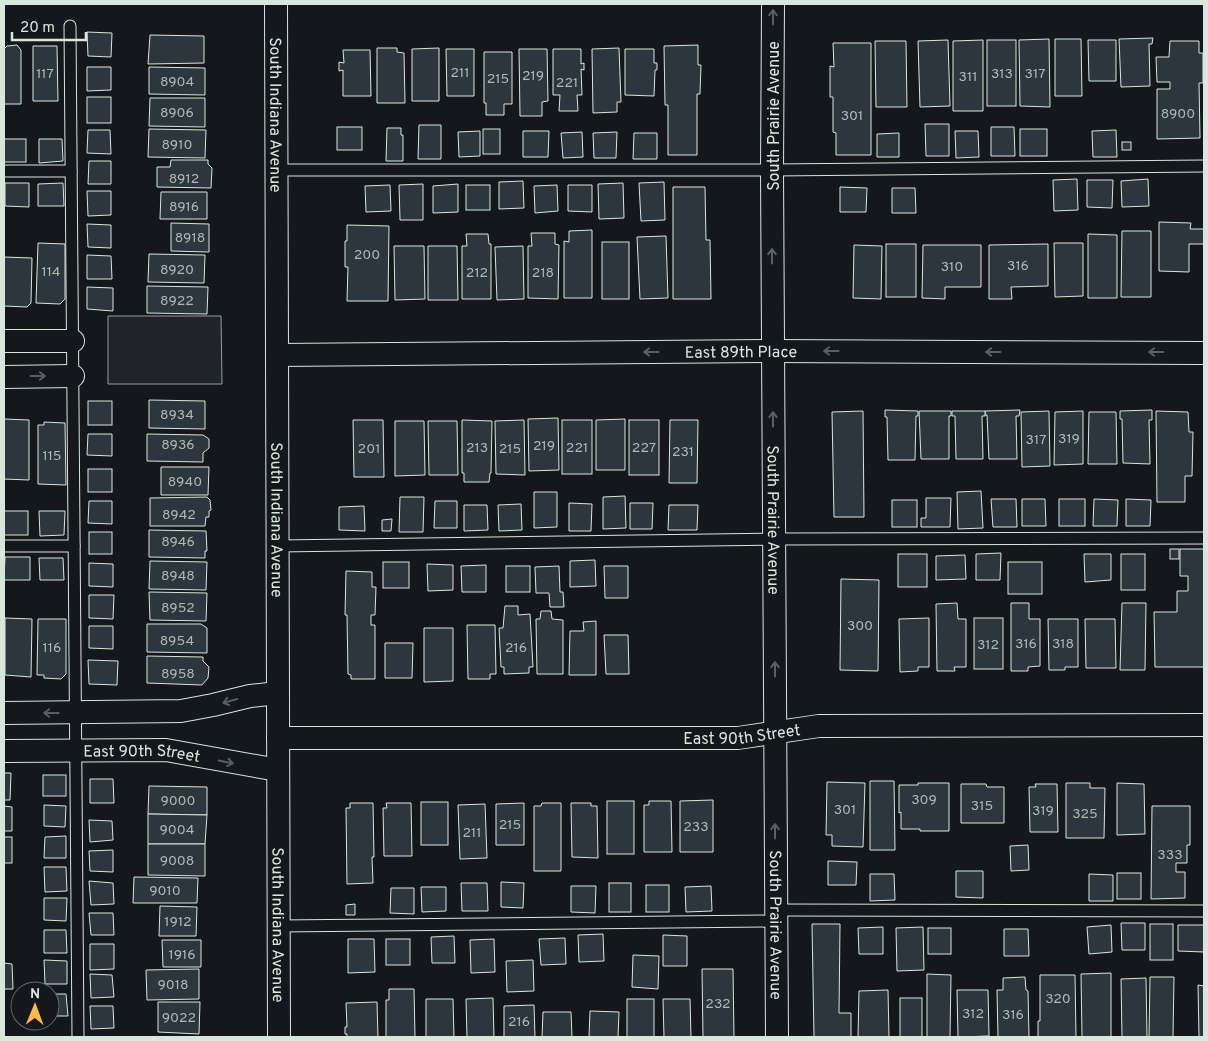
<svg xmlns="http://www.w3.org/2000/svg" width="1208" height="1041" font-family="Overpass,sans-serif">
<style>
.green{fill:#202428;stroke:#939e99}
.building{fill:#2c363c;stroke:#d8e6dc}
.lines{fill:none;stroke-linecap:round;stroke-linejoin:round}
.lane-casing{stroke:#d8e6dc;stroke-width:13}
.street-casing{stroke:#d8e6dc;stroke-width:24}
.lane{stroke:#14181c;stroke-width:11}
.street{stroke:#14181c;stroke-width:22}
.oneway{stroke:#59605f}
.labels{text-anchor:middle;stroke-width:4;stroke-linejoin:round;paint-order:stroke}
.number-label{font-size:14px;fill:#adbab4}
.street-label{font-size:16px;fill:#d8e6dc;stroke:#14181c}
</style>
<rect width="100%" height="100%" fill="#14181c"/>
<polygon class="green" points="108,316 221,316 222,384 108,384"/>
<g class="building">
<polygon points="87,32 112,33 111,57 88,56"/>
<polygon points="150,35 204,36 204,63 148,64"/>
<polygon points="1153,38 1152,44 1149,44 1150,86 1121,87 1119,39"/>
<polygon points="1049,39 1050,107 1020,106 1019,40"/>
<polygon points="1055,39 1081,39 1082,96 1055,96"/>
<polygon points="948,40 950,106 920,107 918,41"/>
<polygon points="983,40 983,111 953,111 953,41"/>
<rect x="987" y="40" width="29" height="66"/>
<polygon points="1088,40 1116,40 1116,81 1089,81"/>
<polygon points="875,41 906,41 907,107 876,107"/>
<polygon points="1170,41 1199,41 1199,53 1203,53 1203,83 1199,83 1200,138 1157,139 1157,89 1170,89 1170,82 1157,82 1156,57 1169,57"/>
<polygon points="833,43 871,43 871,155 836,155 836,133 833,132 833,97 830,97 830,66 834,67"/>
<polygon points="17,45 21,50 21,104 4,104 4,49 7,46"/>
<polygon points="698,45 698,65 701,65 700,94 697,94 697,155 668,155 668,105 665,105 664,46"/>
<polygon points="33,46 57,46 58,101 33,101"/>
<polygon points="377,48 397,48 397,52 404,53 405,103 377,103"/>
<polygon points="439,48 439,101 412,101 412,49"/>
<polygon points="619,48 621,102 617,102 617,112 593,113 592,49"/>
<polygon points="446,49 474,49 474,96 447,96"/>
<polygon points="519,49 547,49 548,101 542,102 542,116 520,116"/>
<polygon points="553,49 581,49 581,64 584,63 584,70 581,69 582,95 577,95 578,111 559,111 560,95 553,95"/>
<polygon points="625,49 654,49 654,63 657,63 657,70 655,70 654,96 625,95"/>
<polygon points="343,50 370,50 371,96 343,96 343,70 339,71 339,62 344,63"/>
<polygon points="484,52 512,52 512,104 504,104 504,115 486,115 486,103 484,103"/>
<polygon points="87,67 111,67 111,90 87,91"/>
<polygon points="149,67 205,68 205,95 149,94"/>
<rect x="87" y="97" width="24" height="26"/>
<polygon points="150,98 205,98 205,127 149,126"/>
<polygon points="925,124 949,124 949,156 926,156"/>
<polygon points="419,125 441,125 441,159 418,159"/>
<rect x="337" y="127" width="25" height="23"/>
<polygon points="991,127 1014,127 1015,156 991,156"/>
<polygon points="387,128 401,128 401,135 403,135 403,161 386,161"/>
<polygon points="149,129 206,130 205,158 148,157"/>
<rect x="483" y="129" width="17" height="25"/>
<rect x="1020" y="129" width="27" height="27"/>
<polygon points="88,130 110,130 111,154 87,153"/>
<polygon points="1116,130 1117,157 1093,157 1092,131"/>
<polygon points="480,131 480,156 459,157 458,132"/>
<polygon points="523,131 549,131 548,157 523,157"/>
<polygon points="955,131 978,131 979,157 956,158"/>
<polygon points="582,132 583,157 563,158 561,133"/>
<polygon points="617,132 616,158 594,158 593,133"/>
<polygon points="634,133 657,133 657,159 633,159"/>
<polygon points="899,133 899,157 877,157 877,134"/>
<rect x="4" y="139" width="22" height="23"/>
<polygon points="39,139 62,139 63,161 39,163"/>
<rect x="1122" y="142" width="9" height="8"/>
<polygon points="171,160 208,160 208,164 212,168 211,188 157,187 157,167 170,167"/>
<polygon points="89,161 111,161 111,184 88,184"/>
<polygon points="1077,179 1078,210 1054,211 1053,180"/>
<polygon points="1148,179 1149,206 1122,207 1121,181"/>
<polygon points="1087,180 1113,180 1112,208 1087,207"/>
<polygon points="523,181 524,208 499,209 499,182"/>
<polygon points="664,182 665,220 641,221 639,183"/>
<polygon points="5,183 29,183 29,207 5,206"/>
<polygon points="63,183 64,206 38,206 38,184"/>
<polygon points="623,183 624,218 599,219 598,184"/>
<polygon points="423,184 423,220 400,220 399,185"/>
<polygon points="458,184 458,212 433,213 433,186"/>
<polygon points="390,185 391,211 366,212 365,186"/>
<rect x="466" y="185" width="24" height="25"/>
<polygon points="557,185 558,211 535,213 534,186"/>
<polygon points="568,185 592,185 592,212 568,211"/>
<polygon points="673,187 705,187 706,240 710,240 711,299 673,299"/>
<polygon points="840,187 867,188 866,212 840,212"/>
<polygon points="892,188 915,188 916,213 892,213"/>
<polygon points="87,191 111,191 111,215 88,216"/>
<polygon points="161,192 207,192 207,219 160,219"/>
<polygon points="1159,222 1191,223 1190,229 1204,229 1204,244 1189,244 1189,272 1159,271"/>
<polygon points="171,223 209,224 209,252 171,251"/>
<polygon points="87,224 111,225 111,248 88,247"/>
<polygon points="347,225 389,226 388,301 347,301 348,267 345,267 345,241 347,241"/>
<polygon points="592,230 592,298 564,298 564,241 569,242 569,231"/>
<polygon points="1122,231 1151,231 1151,297 1121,297"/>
<polygon points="531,233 555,233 555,244 559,245 558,299 528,298 528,246 532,246"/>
<polygon points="466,234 488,234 489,244 491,244 491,299 462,299 462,246 467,246"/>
<polygon points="1088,234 1117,235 1117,298 1088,298"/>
<polygon points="666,236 668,298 640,299 637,237"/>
<rect x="602" y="242" width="27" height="57"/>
<polygon points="38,243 65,244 65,299 60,304 36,303"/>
<polygon points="1054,243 1083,243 1083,296 1055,297"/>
<rect x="886" y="244" width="30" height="53"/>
<polygon points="1048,244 1048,286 1011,287 1012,299 989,299 989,245"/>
<polygon points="854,245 882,246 881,299 853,298"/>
<polygon points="923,245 981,245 981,287 945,287 945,299 922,298"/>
<polygon points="394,246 424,246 425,299 395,300"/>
<polygon points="428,246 457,246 458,300 428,300"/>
<polygon points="523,246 524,299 497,300 495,247"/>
<polygon points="149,254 205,255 204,283 148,282"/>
<polygon points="87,255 111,256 112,279 87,279"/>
<polygon points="4,257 32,258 31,303 27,307 4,306"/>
<polygon points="147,286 208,287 207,314 147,313"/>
<polygon points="87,287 113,288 113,311 87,309"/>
<polygon points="149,400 205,401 205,429 149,428"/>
<rect x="88" y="401" width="24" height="24"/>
<polygon points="885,410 918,411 918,416 916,416 915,460 888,460 887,417 885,417"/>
<polygon points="1020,410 1019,416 1016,416 1017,459 989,459 987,415 985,415 985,411"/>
<polygon points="1152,410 1152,420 1149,420 1150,464 1123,463 1122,419 1120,419 1120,411"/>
<polygon points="863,411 864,517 834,517 832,412"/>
<polygon points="919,411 951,411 951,416 949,416 949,459 921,459"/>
<polygon points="952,411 985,411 985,416 982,416 983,459 956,459 955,416 952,416"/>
<polygon points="1049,411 1050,466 1022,467 1021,412"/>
<polygon points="1083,411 1083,464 1054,465 1055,412"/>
<polygon points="1156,411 1188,412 1189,432 1193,432 1192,476 1185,476 1185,502 1157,502"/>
<polygon points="1089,412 1116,412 1117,464 1088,464"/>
<polygon points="558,418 559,470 529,471 528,419"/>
<polygon points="4,419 29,420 29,480 4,479"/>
<polygon points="625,419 625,470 596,470 596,420"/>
<polygon points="353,420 383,420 384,477 354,477"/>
<polygon points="462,420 492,421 491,473 490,473 489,482 464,482 464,473 462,473"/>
<polygon points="524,420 525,475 496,474 495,421"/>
<rect x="562" y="420" width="30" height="54"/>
<rect x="629" y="420" width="30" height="55"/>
<polygon points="670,420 698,420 697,483 669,483"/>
<polygon points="395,421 424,421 425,475 395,476"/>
<polygon points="428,421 457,421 458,475 429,475"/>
<polygon points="44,422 65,423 66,485 38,484 38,425 44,425"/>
<polygon points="88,434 112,434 112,456 87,455"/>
<polygon points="147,434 203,435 209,439 209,448 203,453 203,462 147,461"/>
<polygon points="161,467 209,467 208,495 161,495"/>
<rect x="88" y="469" width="24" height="23"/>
<polygon points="981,491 983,528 958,529 957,492"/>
<polygon points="534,492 557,492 557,527 534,528"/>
<polygon points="625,496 626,528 603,529 603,497"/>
<polygon points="207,497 210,500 211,510 209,511 209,517 206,517 205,526 150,526 150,498"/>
<polygon points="400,497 424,497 423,532 399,532"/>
<polygon points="926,498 951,498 950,527 921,527 921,518 926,518"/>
<polygon points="991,499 1016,499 1017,527 993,527"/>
<polygon points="1022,499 1045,499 1046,526 1022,526"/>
<rect x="1059" y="499" width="26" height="27"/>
<polygon points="1094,499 1118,500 1117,526 1093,526"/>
<polygon points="1126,499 1151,500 1150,526 1126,526"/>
<rect x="892" y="500" width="25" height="27"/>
<polygon points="89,501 112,501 112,524 88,523"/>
<polygon points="435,501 457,501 457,528 434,528"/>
<polygon points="569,503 592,504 591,531 569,531"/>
<polygon points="630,503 653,503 652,529 630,529"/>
<polygon points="521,504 522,530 499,531 498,505"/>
<polygon points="464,505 487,505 488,530 464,531"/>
<polygon points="669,505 698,505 697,530 668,530"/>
<polygon points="364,506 365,531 339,530 339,507"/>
<rect x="4" y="511" width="24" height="24"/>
<polygon points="39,511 65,511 64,535 40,536"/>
<polygon points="392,519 391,531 382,531 382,520"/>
<polygon points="149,530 206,531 207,551 205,551 205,558 149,557"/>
<rect x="89" y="532" width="23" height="22"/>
<rect x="1170" y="549" width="9" height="10"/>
<polygon points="1180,549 1204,549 1204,667 1155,667 1154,612 1177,612 1177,591 1188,591 1188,576 1180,576"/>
<polygon points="1001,553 1000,580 976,580 976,554"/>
<rect x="898" y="554" width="29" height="33"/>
<polygon points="1084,554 1111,554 1111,580 1085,582"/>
<rect x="1121" y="554" width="24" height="36"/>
<polygon points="965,555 966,579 936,580 936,556"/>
<polygon points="5,557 30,557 30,580 4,580"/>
<polygon points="39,558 63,558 64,580 40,580"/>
<polygon points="595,560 596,586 570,587 570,561"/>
<polygon points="150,561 207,562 206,590 149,589"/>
<rect x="383" y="562" width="26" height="26"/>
<rect x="1008" y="562" width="34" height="32"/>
<polygon points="89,563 113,564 113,587 89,586"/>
<polygon points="427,564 453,565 453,590 428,591"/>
<polygon points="486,565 486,592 462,592 461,566"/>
<rect x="506" y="566" width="24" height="26"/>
<polygon points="559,566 560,592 563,592 564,607 550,607 549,593 536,593 535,567"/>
<polygon points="604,566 628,566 628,598 605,598"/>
<polygon points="346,571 372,572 372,587 376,587 375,615 371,615 371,625 375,625 375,679 351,679 351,675 348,674 347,615 345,615"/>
<polygon points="841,579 879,580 878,671 840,670"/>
<polygon points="149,592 207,593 206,621 150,620"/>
<polygon points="89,595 114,595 113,619 89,618"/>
<polygon points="957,603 958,619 966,619 966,667 954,667 955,671 937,671 936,604"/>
<polygon points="1011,603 1029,603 1029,619 1040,619 1040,666 1028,667 1028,671 1011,671"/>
<polygon points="1122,603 1146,603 1145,670 1120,670"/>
<polygon points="505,606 518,606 518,615 530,614 533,667 529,667 529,673 504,674 504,667 501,667 499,628 503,628"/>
<polygon points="541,611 551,611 552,619 563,620 563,674 537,674 536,619 540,619"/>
<polygon points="5,618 32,619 31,677 5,675"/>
<polygon points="929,618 929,667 918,667 918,671 900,672 899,619"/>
<rect x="974" y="618" width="29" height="51"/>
<polygon points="38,619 66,619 66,674 61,679 44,678 44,675 37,675"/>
<polygon points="1048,619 1078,619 1078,667 1065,667 1065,670 1049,670"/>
<polygon points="1085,619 1115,619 1116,668 1086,668"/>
<polygon points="596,621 596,675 569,675 570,631 584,631 583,622"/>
<polygon points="147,624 201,624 207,628 207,653 147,652"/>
<polygon points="467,625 495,625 496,674 490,674 490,679 468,679"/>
<polygon points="89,626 113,626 113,649 89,648"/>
<polygon points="424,628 453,628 453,681 424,682"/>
<polygon points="604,635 628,635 629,674 606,674"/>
<polygon points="385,643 413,643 412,678 385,678"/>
<polygon points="147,656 203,657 203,661 209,667 208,678 202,685 147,683"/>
<polygon points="88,660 118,661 117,685 89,684"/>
<polygon points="4,773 11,773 10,800 4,800"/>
<rect x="43" y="775" width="23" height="21"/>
<polygon points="90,779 113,779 114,803 90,803"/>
<polygon points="870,781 894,781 895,850 870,850"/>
<polygon points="827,782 865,783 863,847 832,846 832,835 826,835"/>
<polygon points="918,783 949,783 949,831 920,831 920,829 901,829 901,812 899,813 899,785 918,785"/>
<polygon points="1066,783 1090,783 1090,788 1105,788 1104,838 1066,838"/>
<polygon points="1117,783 1144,784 1145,834 1117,835"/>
<polygon points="961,784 986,784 987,787 1004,787 1004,823 961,823"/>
<polygon points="1035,784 1057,784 1058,832 1030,832 1029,787 1036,787"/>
<polygon points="149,786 207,787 207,815 148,814"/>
<polygon points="713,800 713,852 680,852 680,801"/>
<rect x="607" y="801" width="27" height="53"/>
<polygon points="649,801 671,801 672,852 644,852 644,805 649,805"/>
<rect x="421" y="802" width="27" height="43"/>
<polygon points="350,803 373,803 374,857 372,857 373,883 347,884 346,808 350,808"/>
<polygon points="386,803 411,803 412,856 384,856 383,808 387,808"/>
<polygon points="524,803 524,845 496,845 496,804"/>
<polygon points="542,803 561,803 561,871 534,871 534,806 541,806"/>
<polygon points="571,803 591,803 591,806 597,806 598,858 572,857"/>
<polygon points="485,804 487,858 460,859 458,805"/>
<polygon points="44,805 66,806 65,827 44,826"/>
<polygon points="4,806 12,807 12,831 4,831"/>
<polygon points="1152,806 1190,806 1190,845 1187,845 1187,863 1176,863 1176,872 1185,872 1185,898 1151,899"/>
<polygon points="148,814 207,815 205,844 148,844"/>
<polygon points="89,820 112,821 113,840 90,842"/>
<polygon points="66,836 66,858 44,858 45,837"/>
<rect x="4" y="837" width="8" height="26"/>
<polygon points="148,844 205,844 205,876 148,875"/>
<polygon points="1028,845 1029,870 1011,871 1010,846"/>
<polygon points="113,850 113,872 90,871 89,851"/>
<polygon points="828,861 857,862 856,885 828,885"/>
<polygon points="44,867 66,867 67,891 45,892"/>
<polygon points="956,871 983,871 983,898 956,897"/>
<rect x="1117" y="873" width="24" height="26"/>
<polygon points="870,874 894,874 895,900 870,901"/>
<polygon points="1089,874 1113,875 1113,901 1089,901"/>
<polygon points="134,877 198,878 197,903 133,903"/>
<polygon points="89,881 113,883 114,904 91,905"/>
<polygon points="501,882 524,883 523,908 501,907"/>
<polygon points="461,883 487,883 488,911 462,911"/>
<rect x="609" y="883" width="22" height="29"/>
<rect x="646" y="885" width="23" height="27"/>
<polygon points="571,886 596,886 595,913 571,912"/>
<polygon points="711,886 712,911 686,912 685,887"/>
<polygon points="421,887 446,887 446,911 422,912"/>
<polygon points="391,888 414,888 414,914 390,913"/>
<polygon points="44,898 67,898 66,921 44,920"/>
<polygon points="355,904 355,915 346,915 346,905"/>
<polygon points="160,906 197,907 196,936 159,936"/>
<polygon points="89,913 113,913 114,935 91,935"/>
<polygon points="1121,923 1145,923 1145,950 1122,950"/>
<polygon points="812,924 840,924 839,1013 851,1013 851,1037 814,1037"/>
<rect x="1150" y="924" width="23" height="36"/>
<polygon points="1111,925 1112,952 1089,954 1087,927"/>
<polygon points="1178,925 1204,925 1204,952 1178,951"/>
<polygon points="883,927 883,954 859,954 858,928"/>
<polygon points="923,927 924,970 897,971 896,928"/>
<rect x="928" y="928" width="23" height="26"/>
<polygon points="1004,929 1028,929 1029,956 1004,956"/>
<polygon points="44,930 66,930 67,953 44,953"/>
<polygon points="603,934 604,961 579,962 578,935"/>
<polygon points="663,935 687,936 687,966 663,966"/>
<polygon points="454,936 455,963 432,963 431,937"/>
<polygon points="565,938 566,964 541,965 539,939"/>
<polygon points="348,939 374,939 375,972 348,973"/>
<rect x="386" y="939" width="24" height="26"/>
<polygon points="494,939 495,972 471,973 470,940"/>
<polygon points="162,940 201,940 201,967 163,967"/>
<polygon points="90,944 114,944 114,969 90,970"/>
<polygon points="633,955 659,956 658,989 632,987"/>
<polygon points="44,960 67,961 67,984 45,984"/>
<polygon points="533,960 534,991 507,992 506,961"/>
<polygon points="4,963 12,964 13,989 4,989"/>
<polygon points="199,969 199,999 147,1000 146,970"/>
<polygon points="702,969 733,969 734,1037 703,1037"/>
<polygon points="1111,973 1111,1037 1082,1037 1081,974"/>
<polygon points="90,974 112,975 114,997 91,998"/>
<polygon points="927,974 951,975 950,1037 927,1037"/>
<polygon points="1040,975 1075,975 1076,1037 1038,1037 1038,1021 1040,1021"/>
<polygon points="1025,977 1026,990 1028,991 1029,1037 998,1037 997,990 1003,990 1003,978"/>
<polygon points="1150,977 1174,977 1173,1037 1149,1037"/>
<polygon points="1146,978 1147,1037 1122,1037 1121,979"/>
<polygon points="1198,985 1204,986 1204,1037 1199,1037"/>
<polygon points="389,989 414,989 415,1037 386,1037 386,1000 389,1000"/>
<polygon points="888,990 889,1037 858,1037 859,991"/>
<polygon points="957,990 988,990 989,1036 958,1037"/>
<polygon points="50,994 66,994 68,1016 50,1016"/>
<polygon points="493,998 494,1037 467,1037 466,999"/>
<rect x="900" y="998" width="22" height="39"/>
<polygon points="426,999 453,999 454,1037 426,1037"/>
<rect x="627" y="999" width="27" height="38"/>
<polygon points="663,999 690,999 691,1037 664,1037"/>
<polygon points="158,1002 200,1002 199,1034 158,1032"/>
<polygon points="377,1002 378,1037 347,1037 347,1034 345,1034 345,1027 347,1027 346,1003"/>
<polygon points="534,1005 535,1037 504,1037 504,1006"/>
<polygon points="90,1006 113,1006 114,1028 91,1029"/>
<polygon points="590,1011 619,1012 618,1037 589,1037"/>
<polygon points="543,1012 571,1012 572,1037 542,1037"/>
</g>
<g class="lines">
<defs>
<g id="lane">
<polyline points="70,26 78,1037"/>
<polyline points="276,170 772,170 1204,166"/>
<polyline points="4,171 71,171"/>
<polyline points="4,546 74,546"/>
<polyline points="278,546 774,539 1204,538"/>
<polyline points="776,910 1204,911"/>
<polyline points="278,926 776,921"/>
</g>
<g id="street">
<path id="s1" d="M276 4 279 1037"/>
<path id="s2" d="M773 4 772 170 777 1037"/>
<polyline points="4,341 73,341"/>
<path id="s3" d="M277 355 773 351 1204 353"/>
<polyline points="4,377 73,376"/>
<polyline points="4,713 181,711 213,705 250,696 278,693"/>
<path id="s4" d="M278 738H738L819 726 1204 725"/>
<path id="s5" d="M4 751 166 750 278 770"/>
</g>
</defs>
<use href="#lane" class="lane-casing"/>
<use href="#street" class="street-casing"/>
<use href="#lane" class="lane"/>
<use href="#street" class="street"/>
</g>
<defs><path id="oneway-shaft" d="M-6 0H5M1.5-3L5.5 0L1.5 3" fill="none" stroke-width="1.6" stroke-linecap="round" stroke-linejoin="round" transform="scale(1.25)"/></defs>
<g class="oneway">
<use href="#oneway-shaft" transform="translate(773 17) rotate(-90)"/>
<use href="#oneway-shaft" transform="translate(772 256) rotate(-90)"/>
<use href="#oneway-shaft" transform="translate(831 351) rotate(-180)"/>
<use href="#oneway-shaft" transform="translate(651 352) rotate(180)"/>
<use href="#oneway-shaft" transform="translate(993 352) rotate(-180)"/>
<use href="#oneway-shaft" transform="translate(1156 352) rotate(-180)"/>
<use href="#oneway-shaft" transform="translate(38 376)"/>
<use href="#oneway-shaft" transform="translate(773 419) rotate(-90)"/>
<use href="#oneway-shaft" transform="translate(775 669) rotate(-90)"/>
<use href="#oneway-shaft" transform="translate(230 701) rotate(165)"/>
<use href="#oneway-shaft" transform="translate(51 713) rotate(180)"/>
<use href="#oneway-shaft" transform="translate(226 762) rotate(12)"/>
<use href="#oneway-shaft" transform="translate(775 831) rotate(-90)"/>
</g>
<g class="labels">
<g class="number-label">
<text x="460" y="77">211</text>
<text x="45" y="78">117</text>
<text x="1002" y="78">313</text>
<text x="1035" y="78">317</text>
<text x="533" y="80">219</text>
<text x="968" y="81">311</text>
<text x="498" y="83">215</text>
<text x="177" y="86">8904</text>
<text x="567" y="87">221</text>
<text x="177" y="117">8906</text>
<text x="1178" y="118">8900</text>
<text x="852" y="120">301</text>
<text x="177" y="149">8910</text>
<text x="184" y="183">8912</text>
<text x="184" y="211">8916</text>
<text x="190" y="242">8918</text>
<text x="367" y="259">200</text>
<text x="1018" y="270">316</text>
<text x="952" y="271">310</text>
<text x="177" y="274">8920</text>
<text x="51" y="276">114</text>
<text x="477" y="277">212</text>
<text x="543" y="277">218</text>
<text x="177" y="305">8922</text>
<text x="177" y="419">8934</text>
<text x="1069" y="443">319</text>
<text x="1036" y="444">317</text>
<text x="178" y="449">8936</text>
<text x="544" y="450">219</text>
<text x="477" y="452">213</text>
<text x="577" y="452">221</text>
<text x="644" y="452">227</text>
<text x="369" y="453">201</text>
<text x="510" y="453">215</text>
<text x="683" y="456">231</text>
<text x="52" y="460">115</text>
<text x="185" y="486">8940</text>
<text x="179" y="519">8942</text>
<text x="178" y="546">8946</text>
<text x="178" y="580">8948</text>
<text x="178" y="612">8952</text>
<text x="860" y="630">300</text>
<text x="177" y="645">8954</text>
<text x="1026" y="648">316</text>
<text x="1063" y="648">318</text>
<text x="988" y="649">312</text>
<text x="52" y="652">116</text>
<text x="516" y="652">216</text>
<text x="178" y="678">8958</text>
<text x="924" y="804">309</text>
<text x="178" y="805">9000</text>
<text x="982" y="810">315</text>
<text x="845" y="814">301</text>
<text x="1043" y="815">319</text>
<text x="1085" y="818">325</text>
<text x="510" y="829">215</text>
<text x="696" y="831">233</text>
<text x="177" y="834">9004</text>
<text x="472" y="837">211</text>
<text x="1170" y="859">333</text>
<text x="177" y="865">9008</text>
<text x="165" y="895">9010</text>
<text x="178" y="926">1912</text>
<text x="182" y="959">1916</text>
<text x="173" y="989">9018</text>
<text x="1058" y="1003">320</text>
<text x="718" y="1008">232</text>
<text x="973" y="1018">312</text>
<text x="1013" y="1019">316</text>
<text x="179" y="1022">9022</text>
<text x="519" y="1026">216</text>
</g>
<g class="street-label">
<text dy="6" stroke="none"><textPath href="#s1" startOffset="111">South Indiana Avenue</textPath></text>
<text transform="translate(773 116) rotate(-90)" y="6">South Prairie Avenue</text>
<text dy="6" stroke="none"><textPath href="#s3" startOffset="464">East 89th Place</textPath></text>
<text dy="6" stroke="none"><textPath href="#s2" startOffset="516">South Prairie Avenue</textPath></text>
<text dy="6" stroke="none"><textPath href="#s1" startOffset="516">South Indiana Avenue</textPath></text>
<text dy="6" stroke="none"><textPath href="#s4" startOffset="464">East 90th Street</textPath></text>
<text dy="6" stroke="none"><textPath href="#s5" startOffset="138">East 90th Street</textPath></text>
<text dy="6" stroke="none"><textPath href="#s1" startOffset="921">South Indiana Avenue</textPath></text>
<text dy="6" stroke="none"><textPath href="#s2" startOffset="921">South Prairie Avenue</textPath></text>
</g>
</g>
<rect width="1208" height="1041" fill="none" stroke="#d8e6dc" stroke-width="10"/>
<g transform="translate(35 1006) rotate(1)"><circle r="24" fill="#14181c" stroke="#626a69"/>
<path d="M0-4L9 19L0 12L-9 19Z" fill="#ffb74d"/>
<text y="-8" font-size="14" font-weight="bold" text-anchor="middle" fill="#d8e6dc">N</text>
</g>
<path d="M12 32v8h74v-8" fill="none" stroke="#d8e6dc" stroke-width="2.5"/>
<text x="20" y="32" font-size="15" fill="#d8e6dc" stroke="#14181c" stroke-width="4" paint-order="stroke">20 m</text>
</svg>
